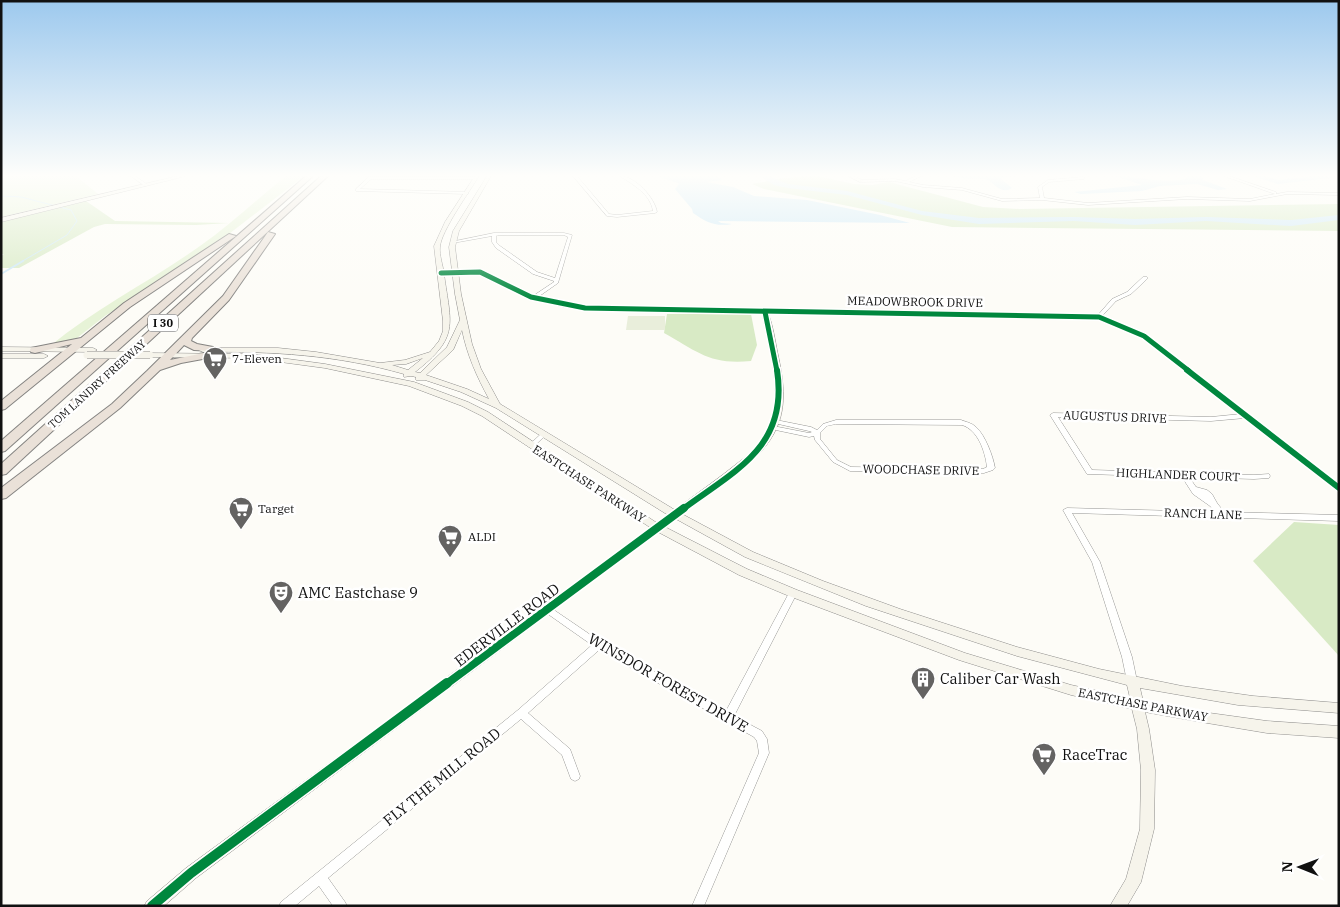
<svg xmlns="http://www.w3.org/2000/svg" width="1340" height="907" font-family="'IBM Plex Serif',serif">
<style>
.green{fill:#e7f3d7}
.forest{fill:#d8eac5}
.cemetery{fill:#e9eedb}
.water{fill:#cde8f7}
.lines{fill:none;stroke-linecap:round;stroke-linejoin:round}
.stream-far1{stroke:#cde8f7;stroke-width:1}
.stream{stroke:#cde8f7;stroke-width:2}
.river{fill:#cde8f7;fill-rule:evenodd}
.street-casing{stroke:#979795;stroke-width:1}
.secondary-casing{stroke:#8e8d8b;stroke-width:1}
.highway-casing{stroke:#858482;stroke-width:2}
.street{fill:#fffffe;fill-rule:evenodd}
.secondary{fill:#f6f4eb;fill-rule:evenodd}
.highway{fill:#eae1d8;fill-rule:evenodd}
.secondary-bridge-casing{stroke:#8e8d8b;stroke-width:8;stroke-linecap:butt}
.secondary-bridge{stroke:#f6f4eb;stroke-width:7}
.cycleway-far3-casing{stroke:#fff;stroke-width:8}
.cycleway-far2-casing{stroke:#fff;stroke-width:9}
.cycleway-far1-casing{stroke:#fff;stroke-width:11}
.cycleway-casing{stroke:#fff;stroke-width:13}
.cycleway-far3{stroke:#00873e;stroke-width:5}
.cycleway-far2{stroke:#00873e;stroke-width:6}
.cycleway-far1{stroke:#00873e;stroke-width:8}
.cycleway{stroke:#00873e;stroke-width:10}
.labels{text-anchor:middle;stroke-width:5;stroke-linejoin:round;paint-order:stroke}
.shield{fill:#fff;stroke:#585858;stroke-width:1}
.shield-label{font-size:11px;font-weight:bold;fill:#111}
.far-street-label{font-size:11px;fill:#111;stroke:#fff}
.street-label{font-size:12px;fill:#111;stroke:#fff}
.poi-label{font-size:12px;fill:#111;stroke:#fff;text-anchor:start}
.near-poi-label{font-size:15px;fill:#111;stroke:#fff;text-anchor:start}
.near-street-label{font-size:15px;fill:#111;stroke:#fff}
</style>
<rect width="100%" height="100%" fill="#fdfcf7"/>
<g class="green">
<polygon points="1,176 76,176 98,194 1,217"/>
<path d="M286 176H304L207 251 105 316 77 338 50 346C96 308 151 281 200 246 230 225 257 199 286 176Z"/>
</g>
<g class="forest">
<polygon points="809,176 818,176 854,184 872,185 889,182 983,207 1020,209 1339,204 1339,231 952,227 764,189 752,184 784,178"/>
<polygon points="86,201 115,221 229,223 196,225 105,224 94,227 19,268 1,268 1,256 4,254 1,254 1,222"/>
<path d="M667 314H751L757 345 751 361C710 365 698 352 664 333Z"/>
<polygon points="1294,522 1339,525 1339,656 1253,561"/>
</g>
<polygon class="cemetery" points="628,316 665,316 665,330 626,330"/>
<g class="water">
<path d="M656 176H718L722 180 706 182 733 187 754 196 807 200 880 215 910 223 718 221 721 223 732 224C715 227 706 222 693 213L692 209 675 189 679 184 678 183Z"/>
<path d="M952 176H1018L1000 178 1012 188C999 196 994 180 984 179 973 178 962 179 952 176Z"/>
<path d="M1115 176C1139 176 1161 184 1185 179L1188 176H1201L1203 180 1227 189 1218 190 1197 184 1160 186 1142 191 1081 194 1074 192 1142 185Z"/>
<polygon points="1252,176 1265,176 1279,180 1314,176 1339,177 1278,184"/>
</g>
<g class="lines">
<polyline class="stream-far1" points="1,196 21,197 71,210 77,221 67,235 21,262"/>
<polyline class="stream" points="1,274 23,261"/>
<polygon class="river" points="760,176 769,176 788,184 847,191 922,211 979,218 1074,217 1135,219 1206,217 1291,220 1339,215 1339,220 1291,226 1206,221 1135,225 1074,221 979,224 922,215 847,195 788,188 774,185"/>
<defs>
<g id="street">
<polygon points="131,176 135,176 148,185 145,186"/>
<path d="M573 176H577L609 214 617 215 653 211C650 193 633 185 620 176 635 176 655 198 657 212L655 213 617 217 607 216Z"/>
<polygon points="916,176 921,176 909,182 923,185 962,188 1002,199 1040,198 1038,187 1048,180 1083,177 1084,177 1084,179 1049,182 1042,187 1044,198 1088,203 1187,197 1250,199 1275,194 1224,176 1229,176 1276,192 1276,194 1287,192 1339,193 1339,195 1287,194 1250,201 1187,199 1088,205 1042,200 1002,201 962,190 923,187 895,181 862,182 860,181 862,180 895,179 905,181"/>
<polygon points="369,177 475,177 477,178 475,179 371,179 360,189 468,192 468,194 467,194 356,191 356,189"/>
<path d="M494 233H564L572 235 558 283 538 297 564 303 585 306 1098 315 1112 299 1127 292 1143 277H1147V279L1131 294 1116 301 1102 316 1146 335 1339 484V490H1336L1245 418 1211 421 1058 417 1092 470 1254 475 1269 474 1270 476 1269 478 1254 479 1189 477 1196 487 1207 490 1212 494 1217 503 1224 512 1339 515V521L1072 513 1100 562 1132 657 1137 681 1135 684 1132 685 1129 684 1127 681 1122 657 1092 562 1063 510 1067 508 1215 512 1210 506 1193 494 1182 477 1087 474 1050 415 1053 413 1211 417 1241 414 1142 337 1098 319 585 310 564 307 531 299 479 273 467 272 439 274V273L441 272 467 270 482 271 533 296 554 282V281L533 274 496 248 492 242V236L453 243 451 242ZM498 235H564L568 237 555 278 537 272 500 246 496 242V236Z"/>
<path d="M776 420 811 427 817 430 823 424 836 420H961C966 422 972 423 976 427 985 435 993 456 995 468L993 470 984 473 850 471 833 462 815 440 814 436 809 437 771 429 770 428 771 427 773 426 809 433 812 432 809 431 774 423 773 422ZM836 424 962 425C978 430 985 451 987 467L983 469 851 467 837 460 820 439V433L827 426Z"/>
<polygon points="544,432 547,434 546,435 533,447 529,447 528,446 529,445 542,433"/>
<polygon points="793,590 796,591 797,593 734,716 762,731 767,739 769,753 704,906 692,906 759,753 757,741 754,737 729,723 723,722 722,719 599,650 528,713 570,749 580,776 579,779 575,781 571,779 562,755 521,719 328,878 345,902 347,906 333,906 319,886 295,906 279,906 281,902 518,710 592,645 545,612 544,610 545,608 548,607 551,608 601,642 726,711 789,593 790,591"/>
</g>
<g id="secondary">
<polygon points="178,176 186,176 1,222 1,218"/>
<path d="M475 176H479C470 191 441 231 440 247 439 255 443 265 444 274 451 325 460 337 415 372L420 373 447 347 460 320 455 294 449 247 453 231 487 176H491L459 231 455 247 461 294 472 344 481 369 500 404 675 510C696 494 718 479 739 462 747 456 756 450 761 441 770 428 775 411 775 395 776 367 767 339 762 312L763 311H767C773 324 775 341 778 355 783 378 787 405 777 427 763 462 712 492 682 514L753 552 823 581 900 609 1017 647 1099 669 1182 686 1253 696 1339 703V713L1238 705 1140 688 1143 701 1195 711 1267 721 1339 726V738L1267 733 1195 721 1145 712 1149 729 1155 770 1154 829 1141 882 1127 906H1110L1126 879 1140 829 1141 770 1137 729 1132 709 1071 695 959 660 789 596 739 575 658 532 196 878 164 906H144L147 901 186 868 651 528 482 416 462 406 409 386 325 368 251 358 150 357H147V353L251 354 325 364 414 382 468 402 488 412 657 523 668 515 496 408 461 392 425 380H416V377L411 376 404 377V374C338 355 271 351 203 352L199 350 203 348H278L316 352 380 363 405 360 430 352 439 341 443 331V321L434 246 445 222ZM462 330C467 355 477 377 489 399L467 389 426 375 453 350ZM423 358 408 370 392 365 406 364ZM676 519 745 557 866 606 1017 656 1127 685 1130 698 1071 685 965 653 797 590 747 569 665 527Z"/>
<polygon points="848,176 854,176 864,181 860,182"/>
<polygon points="1,347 93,348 97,350 93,352 1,351"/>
<polygon points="1,354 44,354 48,356 44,358 1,358"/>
</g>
<g id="highway">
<polygon points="306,176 313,176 5,451 1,452 1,441"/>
<polygon points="321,176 328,176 6,474 1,475 1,464"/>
<polygon points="268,232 275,234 229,300 192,338 191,341 197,344 213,347 214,349 213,351 194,350 184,345 170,360 204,353 209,356 208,358 181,363 160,370 120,408 6,498 1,499 1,488 112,404 147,371 223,296"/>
<polygon points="229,234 236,236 130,307 5,409 1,410 1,401 72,344 35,353 31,352 30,350 31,348 81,338 124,303"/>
</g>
</defs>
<use href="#street" class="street-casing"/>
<use href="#secondary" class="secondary-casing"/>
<use href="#highway" class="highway-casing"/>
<use href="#street" class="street"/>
<use href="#secondary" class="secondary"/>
<use href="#highway" class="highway"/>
<defs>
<polyline id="secondary-bridge" points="87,355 150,355"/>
</defs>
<use href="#secondary-bridge" class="secondary-bridge-casing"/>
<use href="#secondary-bridge" class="secondary-bridge"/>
<defs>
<g id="cycleway-far3">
<polyline points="441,273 480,272 531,297 585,308 1099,317 1144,336 1189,371"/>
<polyline points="765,312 777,371"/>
</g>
<g id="cycleway-far2">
<polyline points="1187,370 1339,488"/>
<path d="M683 509C736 470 789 446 777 370"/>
</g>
<polyline id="cycleway-far1" points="445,685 684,508"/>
<polyline id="cycleway" points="152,906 191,873 447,683"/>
</defs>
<use href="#cycleway-far3" class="cycleway-far3-casing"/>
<use href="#cycleway-far2" class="cycleway-far2-casing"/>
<use href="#cycleway-far1" class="cycleway-far1-casing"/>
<use href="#cycleway" class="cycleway-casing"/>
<use href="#cycleway-far3" class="cycleway-far3"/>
<use href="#cycleway-far2" class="cycleway-far2"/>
<use href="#cycleway-far1" class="cycleway-far1"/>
<use href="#cycleway" class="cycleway"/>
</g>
<linearGradient id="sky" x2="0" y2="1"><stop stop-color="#9dc9ee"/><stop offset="0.58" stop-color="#fefefb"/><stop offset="1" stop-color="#fefefb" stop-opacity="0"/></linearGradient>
<rect width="1340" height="303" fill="url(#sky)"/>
<defs>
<symbol id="supermarket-pin" viewBox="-11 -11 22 30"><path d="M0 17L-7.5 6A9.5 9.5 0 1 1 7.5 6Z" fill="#646362" stroke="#fff"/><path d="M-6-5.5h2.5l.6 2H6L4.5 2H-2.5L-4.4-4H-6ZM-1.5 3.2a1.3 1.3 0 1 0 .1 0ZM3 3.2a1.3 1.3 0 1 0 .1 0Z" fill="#fff"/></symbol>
<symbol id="theatre-pin" viewBox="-11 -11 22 30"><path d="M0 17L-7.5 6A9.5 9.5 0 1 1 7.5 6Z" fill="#646362" stroke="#fff"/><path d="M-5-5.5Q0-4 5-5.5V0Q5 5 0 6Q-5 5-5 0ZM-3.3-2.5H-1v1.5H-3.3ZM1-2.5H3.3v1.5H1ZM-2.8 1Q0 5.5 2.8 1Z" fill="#fff"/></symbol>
<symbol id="building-pin" viewBox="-11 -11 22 30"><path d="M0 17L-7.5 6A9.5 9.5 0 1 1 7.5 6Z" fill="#646362" stroke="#fff"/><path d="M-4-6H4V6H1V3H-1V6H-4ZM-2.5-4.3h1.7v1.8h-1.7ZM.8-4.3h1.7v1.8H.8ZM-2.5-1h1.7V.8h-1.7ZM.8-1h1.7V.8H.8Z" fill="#fff"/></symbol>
</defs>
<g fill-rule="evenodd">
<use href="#supermarket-pin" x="201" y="345" width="28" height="38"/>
<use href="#supermarket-pin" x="227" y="495" width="28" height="38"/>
<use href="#supermarket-pin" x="436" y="523" width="28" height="38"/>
<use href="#theatre-pin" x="267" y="579" width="28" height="38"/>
<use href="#building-pin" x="909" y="665" width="28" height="38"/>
<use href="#supermarket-pin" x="1030" y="741" width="28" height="38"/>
</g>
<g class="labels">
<rect class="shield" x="148" y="314.5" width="30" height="17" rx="4"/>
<g class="shield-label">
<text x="163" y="327">I 30</text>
</g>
<g class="far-street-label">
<text transform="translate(97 384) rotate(-42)" y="4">TOM LANDRY FREEWAY</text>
</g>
<g class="street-label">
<text transform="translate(915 302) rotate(1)" y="4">MEADOWBROOK DRIVE</text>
<text transform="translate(1115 417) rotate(2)" y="4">AUGUSTUS DRIVE</text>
<text transform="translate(921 470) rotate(1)" y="4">WOODCHASE DRIVE</text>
<text transform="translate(1178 475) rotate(2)" y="4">HIGHLANDER COURT</text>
<text transform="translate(589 484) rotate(33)" y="4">EASTCHASE PARKWAY</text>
<text transform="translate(1203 514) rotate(2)" y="4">RANCH LANE</text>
<text transform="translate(1143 705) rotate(11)" y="4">EASTCHASE PARKWAY</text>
</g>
<g class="poi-label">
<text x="232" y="363">7-Eleven</text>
<text x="258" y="513">Target</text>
<text x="468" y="541">ALDI</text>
</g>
<g class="near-poi-label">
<text x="298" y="598">AMC Eastchase 9</text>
<text x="940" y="684">Caliber Car Wash</text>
<text x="1062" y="760">RaceTrac</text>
</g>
<g class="near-street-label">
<text transform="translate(507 625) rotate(-37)" y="5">EDERVILLE ROAD</text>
<text transform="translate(668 683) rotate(30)" y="5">WINSDOR FOREST DRIVE</text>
<text transform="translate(442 777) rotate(-39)" y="5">FLY THE MILL ROAD</text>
</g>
</g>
<rect width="1340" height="907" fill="none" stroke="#111111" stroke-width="5"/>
<g transform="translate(1300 867) rotate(271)" stroke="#ffffff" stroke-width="4" paint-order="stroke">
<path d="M0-4L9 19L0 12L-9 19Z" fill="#111111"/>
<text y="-8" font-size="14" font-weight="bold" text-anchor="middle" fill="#111111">N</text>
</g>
</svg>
